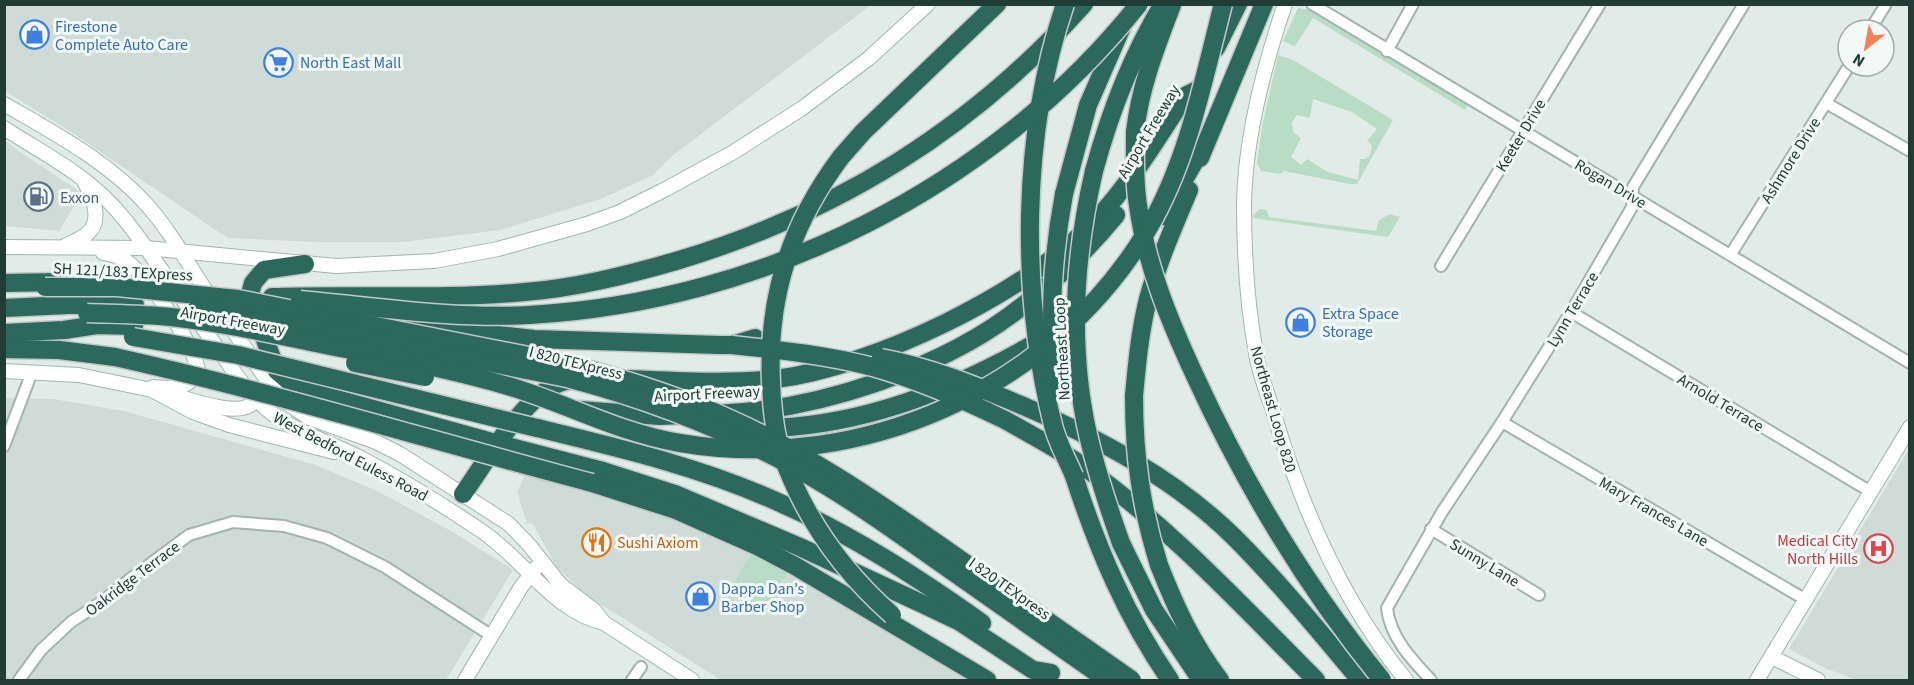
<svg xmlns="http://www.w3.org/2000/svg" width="1914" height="685" font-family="'Source Sans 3',sans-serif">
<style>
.built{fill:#cfdbd6}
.green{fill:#b9ddc4;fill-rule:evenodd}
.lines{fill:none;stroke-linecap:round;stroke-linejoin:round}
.street-casing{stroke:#a4b3ae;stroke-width:14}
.secondary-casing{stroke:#9fb7af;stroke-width:16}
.highway-casing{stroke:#c1c8c6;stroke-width:21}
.street{stroke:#fff;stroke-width:10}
.secondary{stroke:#fff;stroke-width:14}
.highway{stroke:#2d685d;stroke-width:18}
.highway-bridge-casing{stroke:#c1c8c6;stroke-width:21;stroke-linecap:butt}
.highway-bridge{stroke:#2d685d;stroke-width:18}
.labels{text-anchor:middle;stroke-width:6;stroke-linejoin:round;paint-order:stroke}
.shop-label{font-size:16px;fill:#366cbe;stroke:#f1f8f5;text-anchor:start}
.street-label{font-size:16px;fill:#213c35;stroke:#f1f8f5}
.service-label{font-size:16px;fill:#4e5e75;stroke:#f1f8f5;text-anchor:start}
.health-label{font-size:16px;fill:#be3a42;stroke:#f1f8f5;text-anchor:end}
.food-label{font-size:16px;fill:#c56008;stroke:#f1f8f5;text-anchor:start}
</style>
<rect width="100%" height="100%" fill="#e1ebe7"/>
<g class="built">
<polygon points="8,5 8,4 871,5 672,156 653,175 601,199 500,230 402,242 317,242 229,238 220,233 71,132 5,91 4,11"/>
<polygon points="4,140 20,152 82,193 59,231 5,226"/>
<polygon points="5,398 53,399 124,411 315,465 375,490 453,532 513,570 446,680 5,680"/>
<polygon points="1909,449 1909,680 1857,680 1827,669 1789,649"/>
<polygon points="525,475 634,503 698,528 751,553 730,590 765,611 789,571 968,680 721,680 583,593 556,566 533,524 527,523 517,492"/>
</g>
<g class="green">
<polygon points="1298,8 1310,10 1468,105 1465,110 1313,18 1295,46 1283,41"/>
<path d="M1278 55 1293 60 1393 120 1357 184H1350L1284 171 1280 174 1261 171 1257 163 1262 127ZM1313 99 1352 112 1377 129 1367 141 1372 145 1370 155 1365 159H1360L1358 180 1328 172 1307 159 1301 165 1291 157 1301 138 1293 132 1292 122 1297 115 1310 118Z"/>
<polygon points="1260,209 1267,210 1269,217 1376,231 1379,220 1390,214 1400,217 1388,237 1253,218 1253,215"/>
<polygon points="751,553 789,571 765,611 730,590"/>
</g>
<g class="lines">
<defs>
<g id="street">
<polyline points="1312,4 1910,363"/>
<polyline points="1870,30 1886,4"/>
<polyline points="1387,51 1413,4"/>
<polyline points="1826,103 1910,151"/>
<polyline points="1731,254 1849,66"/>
<polyline points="1441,266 1600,4"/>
<polyline points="1571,312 1871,492"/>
<polyline points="1502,422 1806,600"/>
<polyline points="4,446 32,372"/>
<polyline points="1431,529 1539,595"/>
<polyline points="19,680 41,650 71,622 103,601 134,576 189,535 233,522 284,526 327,538 385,567 492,636"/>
<polyline points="632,680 641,667"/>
<path d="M1431 680C1412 660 1390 637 1387 608L1442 512 1502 422 1571 312 1632 207 1633 187 1744 4"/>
</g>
<g id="secondary">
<path d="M1285 4C1264 66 1245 139 1244 204 1244 254 1247 304 1256 353 1259 374 1268 394 1274 414 1302 509 1343 603 1406 680"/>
<path d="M4 104C54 133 109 162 147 205 172 233 190 268 212 300"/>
<path d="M4 128C41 152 81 172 111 204 129 222 143 244 158 265 179 294 200 324 221 353 232 369 243 386 257 400 284 429 328 441 363 459 404 481 445 506 483 532 524 560 554 612 604 623"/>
<path d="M65 246C72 242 81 239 87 234 103 221 93 197 85 183"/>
<polyline points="4,247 146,248 336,266 434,261 498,249 587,224 620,212 664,190 732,153 801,109 868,59 928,4"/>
<path d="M103 253C111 254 122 257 129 263 149 279 198 349 198 373 184 391 174 388 153 387"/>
<polyline points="228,323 269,383 284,401 309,418 376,442 400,454 509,524 530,546 560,584 595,611 604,623 692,680"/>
<polyline points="4,371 79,375 152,390 193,412 229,425 334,452"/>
<path d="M176 396C193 400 234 416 250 405 254 403 257 398 260 394"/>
<polyline points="1772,657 1818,680"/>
<polyline points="465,680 521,587 536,568"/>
<polyline points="1757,680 1910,427"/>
</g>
<g id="highway">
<polyline points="1216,48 1238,4"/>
<path d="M1135 132C1140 87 1156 47 1172 5"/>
<polyline points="841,157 863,132 997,4"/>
<polyline points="1200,158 1264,4"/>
<path d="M1094 171C1110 112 1131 57 1163 4"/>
<polyline points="1064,194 1088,105 1122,27"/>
<polyline points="1163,216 1203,147"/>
<polyline points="305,264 264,270 253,283 249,298 277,371 297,388 499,444 603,471 675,494 800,547 931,608 960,622 1033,670 1051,673"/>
<polyline points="4,283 61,282"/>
<path d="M272 297C356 294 441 300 525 292 576 288 627 275 676 261 837 213 971 130 1084 4"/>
<polyline points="4,308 68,305 135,305"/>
<polyline points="402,324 534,339 719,345 732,345 755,338"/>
<polyline points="4,333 64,330 97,325 134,326"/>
<polyline points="4,349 59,350 115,357"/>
<path d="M630 379C679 381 728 384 776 379 873 367 1027 293 1095 221 1130 184 1157 139 1185 96L1195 91"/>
<path d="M1134 396C1137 363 1140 331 1148 299 1158 262 1174 226 1189 190"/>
<path d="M1021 405C1098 438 1174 478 1234 537 1279 582 1319 631 1360 680"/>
<polyline points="580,410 660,416 681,415"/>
<path d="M715 414C816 411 945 369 1025 304 1058 278 1089 248 1116 215"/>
<path d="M1005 420C1030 434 1056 448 1080 464 1168 525 1241 605 1316 680"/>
<path d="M537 428C619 448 701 467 778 502 851 534 917 577 982 623"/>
<path d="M759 428C863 428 962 387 1049 335"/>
<path d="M1074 476C1098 550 1126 616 1170 680"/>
<polyline points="592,483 676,510 757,546 795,566 987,680"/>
<path d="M463 494C487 460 514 412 548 389 557 382 568 380 579 379"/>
<polyline points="1121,543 1154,610 1201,680"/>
<path d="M1159 565C1175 606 1193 645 1220 680"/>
</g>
</defs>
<use href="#street" class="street-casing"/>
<use href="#secondary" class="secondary-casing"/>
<use href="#highway" class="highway-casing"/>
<use href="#street" class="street"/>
<use href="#secondary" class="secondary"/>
<use href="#highway" class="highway"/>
<defs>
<g id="highway-bridge">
<path d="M1065 4C1021 135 1020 292 1053 425 1057 442 1067 459 1074 476"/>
<path d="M1135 132C1135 157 1134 181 1138 205 1146 265 1170 322 1195 376 1245 485 1307 588 1382 680"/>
<path d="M841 157C790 225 767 298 771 383 772 407 774 433 782 455 805 519 842 571 892 615"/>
<path d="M1094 171C1073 262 1068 359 1092 451 1100 482 1110 512 1121 543"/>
<path d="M45 287H117L238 299 569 364C624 379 680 396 732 420 806 453 872 498 938 544 1003 589 1067 635 1132 680"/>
<path d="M300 300C376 307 453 319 529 315 763 302 992 188 1139 4"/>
<path d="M196 310 246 315 286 322 567 378C639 397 709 423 775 457 832 486 884 523 936 560 993 600 1050 640 1107 680"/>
<path d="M87 313C115 314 144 314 171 317 225 323 277 335 330 346 389 357 449 369 508 386 566 403 619 433 680 443 862 474 1053 389 1148 229 1188 161 1203 81 1223 4"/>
<polyline points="133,337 238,355 537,428"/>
<path d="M732 345C779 350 827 355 873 367 919 380 962 399 1005 420"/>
<path d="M115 357C276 393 433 441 592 483"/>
<path d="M881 358C930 367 976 386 1021 405"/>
<polyline points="355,363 425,377"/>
<path d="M1057 389C1048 324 1052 258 1064 194"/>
<path d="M1134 396C1134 456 1141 507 1159 565"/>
</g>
</defs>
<use href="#highway-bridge" class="highway-bridge-casing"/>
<use href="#highway-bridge" class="highway-bridge"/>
</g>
<defs>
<symbol id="shop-ring" viewBox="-11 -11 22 22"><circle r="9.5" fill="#f1f8f5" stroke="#3f7fe0" stroke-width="1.5"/><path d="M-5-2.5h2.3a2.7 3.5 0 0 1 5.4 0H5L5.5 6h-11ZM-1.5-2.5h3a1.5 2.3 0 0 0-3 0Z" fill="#3f7fe0"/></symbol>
<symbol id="supermarket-ring" viewBox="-11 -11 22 22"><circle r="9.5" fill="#f1f8f5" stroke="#3f7fe0" stroke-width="1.5"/><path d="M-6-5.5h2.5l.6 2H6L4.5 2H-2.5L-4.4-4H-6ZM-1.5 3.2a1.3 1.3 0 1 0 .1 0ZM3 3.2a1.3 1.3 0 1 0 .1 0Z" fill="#3f7fe0"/></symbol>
<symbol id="fuel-ring" viewBox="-11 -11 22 22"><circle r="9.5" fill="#f1f8f5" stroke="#5c6f8a" stroke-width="1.5"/><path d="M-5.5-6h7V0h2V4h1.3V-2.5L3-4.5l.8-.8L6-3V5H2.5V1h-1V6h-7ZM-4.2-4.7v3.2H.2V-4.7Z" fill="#5c6f8a"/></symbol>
<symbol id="restaurant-ring" viewBox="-11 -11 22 22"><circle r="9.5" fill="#f1f8f5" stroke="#e8710a" stroke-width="1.5"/><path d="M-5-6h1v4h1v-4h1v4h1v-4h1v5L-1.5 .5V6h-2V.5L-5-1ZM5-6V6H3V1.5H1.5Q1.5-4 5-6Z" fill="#e8710a"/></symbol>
<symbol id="hospital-ring" viewBox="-11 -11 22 22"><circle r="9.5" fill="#f1f8f5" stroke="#e0444e" stroke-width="1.5"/><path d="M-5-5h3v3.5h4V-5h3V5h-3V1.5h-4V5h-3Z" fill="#e0444e"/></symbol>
</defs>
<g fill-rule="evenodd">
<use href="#shop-ring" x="18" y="18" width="33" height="33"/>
<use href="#supermarket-ring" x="262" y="46" width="33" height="33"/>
<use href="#fuel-ring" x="22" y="180" width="33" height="33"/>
<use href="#shop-ring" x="1284" y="306" width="33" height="33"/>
<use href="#restaurant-ring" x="580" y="526" width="33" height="33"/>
<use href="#hospital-ring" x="1862" y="532" width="33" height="33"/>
<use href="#shop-ring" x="684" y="580" width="33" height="33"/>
</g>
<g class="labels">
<g class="shop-label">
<text x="55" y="32">Firestone<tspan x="55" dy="18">Complete Auto Care</tspan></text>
<text x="300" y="68">North East Mall</text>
<text x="1322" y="319">Extra Space<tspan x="1322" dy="18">Storage</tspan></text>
<text x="721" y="594">Dappa Dan’s<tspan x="721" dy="18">Barber Shop</tspan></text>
</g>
<g class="street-label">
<text transform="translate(1148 131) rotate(-59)" y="6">Airport Freeway</text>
<text transform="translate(1520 135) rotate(-59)" y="6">Keeter Drive</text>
<text transform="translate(1790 160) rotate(-58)" y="6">Ashmore Drive</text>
<text transform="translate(1611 183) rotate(31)" y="6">Rogan Drive</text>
<text transform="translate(123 271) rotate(3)" y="6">SH 121/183 TEXpress</text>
<text transform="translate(1572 309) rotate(-59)" y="6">Lynn Terrace</text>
<text transform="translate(233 320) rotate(10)" y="6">Airport Freeway</text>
<text transform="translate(1061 349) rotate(-93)" y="6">Northeast Loop</text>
<text transform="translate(576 362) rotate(14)" y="6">I 820 TEXpress</text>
<text transform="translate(707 393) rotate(-3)" y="6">Airport Freeway</text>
<text transform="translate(1721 402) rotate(31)" y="6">Arnold Terrace</text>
<text transform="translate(1274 409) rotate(74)" y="6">Northeast Loop 820</text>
<text transform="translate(351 456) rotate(28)" y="6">West Bedford Euless Road</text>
<text transform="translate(1654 511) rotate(30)" y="6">Mary Frances Lane</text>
<text transform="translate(1485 562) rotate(31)" y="6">Sunny Lane</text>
<text transform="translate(132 578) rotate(-37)" y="6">Oakridge Terrace</text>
<text transform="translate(1010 588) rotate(35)" y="6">I 820 TEXpress</text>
</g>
<g class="service-label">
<text x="60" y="203">Exxon</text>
</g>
<g class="health-label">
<text x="1858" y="546">Medical City<tspan x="1858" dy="18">North Hills</tspan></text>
</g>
<g class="food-label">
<text x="617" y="548">Sushi Axiom</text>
</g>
</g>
<rect width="1914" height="685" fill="none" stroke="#213c35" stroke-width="12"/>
<g transform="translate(1866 48) rotate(211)"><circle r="28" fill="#f1f8f5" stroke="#9eada8" stroke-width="1.5"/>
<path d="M0-4.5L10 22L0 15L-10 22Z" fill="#f18258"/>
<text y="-9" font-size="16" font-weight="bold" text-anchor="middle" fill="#213c35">N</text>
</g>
</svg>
